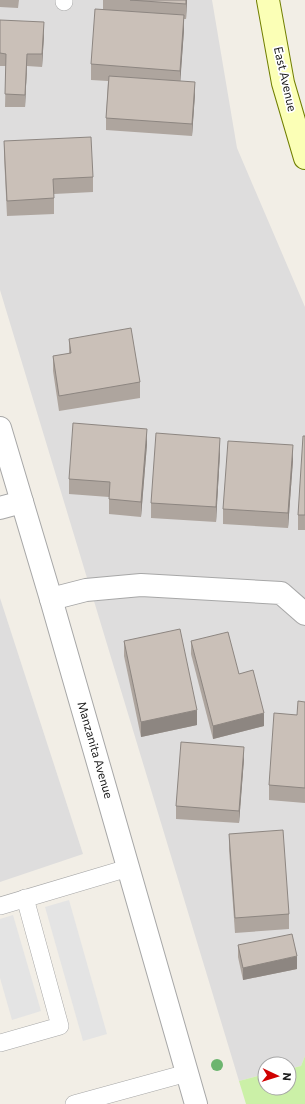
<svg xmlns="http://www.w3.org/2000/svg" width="305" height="1104" font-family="Commissioner,sans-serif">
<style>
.residential{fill:#dedddd}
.grass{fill:#cbf0a7}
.parking{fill:#e4e4e4}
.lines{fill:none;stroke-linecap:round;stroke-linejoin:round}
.service-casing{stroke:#a7a7a7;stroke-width:18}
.minor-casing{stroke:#a7a7a7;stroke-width:24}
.secondary-casing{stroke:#707e00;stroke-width:24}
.service{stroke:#fff;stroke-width:17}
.minor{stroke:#fff;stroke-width:22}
.secondary{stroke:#fbffb6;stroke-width:22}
.tree{fill:#6db56f}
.wall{fill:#aea59e}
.shaded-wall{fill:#8d8681}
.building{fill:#cac0b8;stroke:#8d8681}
.labels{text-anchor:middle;stroke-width:3.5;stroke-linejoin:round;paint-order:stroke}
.street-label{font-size:12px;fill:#202020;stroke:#fff}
</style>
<rect width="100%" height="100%" fill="#f2eee6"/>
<g class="residential">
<polygon points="0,0 212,0 237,148 305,307 305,1056 301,1066 289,1069 289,1064 265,1064 265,1074 239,1081 0,290"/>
<polygon points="0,598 83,854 0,882"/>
</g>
<polygon class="grass" points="305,1056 305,1104 246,1104 239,1081 265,1074 265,1088 289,1088 289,1069 301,1066"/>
<g class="parking">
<polygon points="69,900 107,1034 83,1041 45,907"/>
<polygon points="13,915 41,1011 12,1020 0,978 0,919"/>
</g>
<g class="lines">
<defs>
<g id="service">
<polyline points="64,2 64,0"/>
<polyline points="0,906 128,868"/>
<polyline points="0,1043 60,1026 25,898"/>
<polyline points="74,1104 187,1073"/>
</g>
<g id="minor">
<polyline points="0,428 51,599 196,1104"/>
<polyline points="0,508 22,502"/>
<polyline points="51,599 86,590 141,585 281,593 305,614"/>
</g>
<polyline id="secondary" points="268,0 283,83 305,158"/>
</defs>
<use href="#service" class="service-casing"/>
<use href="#minor" class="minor-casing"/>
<use href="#secondary" class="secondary-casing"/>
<use href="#service" class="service"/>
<use href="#minor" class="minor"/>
<use href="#secondary" class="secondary"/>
</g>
<circle class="tree" cx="217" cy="1065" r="6"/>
<g class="wall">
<polygon points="0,0 19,0 18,8 0,7"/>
<polygon points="103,0 187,0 186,19 184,19 184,30 180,81 195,94 192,136 106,130 106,118 108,81 91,80 91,64 103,9"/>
<polygon points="0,20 44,35 42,67 27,66 25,107 5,107 6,66 0,66"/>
<polygon points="4,141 93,177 93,192 54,194 54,214 7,216 4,156"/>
<polygon points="69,339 140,382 140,398 59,411 53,371 53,356 69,354"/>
<polygon points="305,436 305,530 298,530 298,515"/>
<polygon points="147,444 141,517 109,514 109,497 69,494 69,479"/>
<polygon points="220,453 216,522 151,518 151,503"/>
<polygon points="293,460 288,528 223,524 223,509"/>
<polygon points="124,641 197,725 141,737 124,656"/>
<polygon points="191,641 239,674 264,726 213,739 191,654"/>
<polygon points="305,702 305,803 269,800 269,785 297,715"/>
<polygon points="244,759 239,823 176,819 176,806"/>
<polygon points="229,834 289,914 289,929 235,933 229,849"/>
<polygon points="238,945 297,969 243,980 238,957"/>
</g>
<g class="shaded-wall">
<polygon points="186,0 187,0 186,19"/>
<polygon points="184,15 184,30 180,86 180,71"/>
<polygon points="44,22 44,35 42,67 42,54"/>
<polygon points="27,54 27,66 25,107 25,95"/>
<polygon points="195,82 195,94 192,136 192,124"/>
<polygon points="147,429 147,444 141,517 141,502"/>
<polygon points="220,438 220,453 216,522 216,507"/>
<polygon points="293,445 293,460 288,528 288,513"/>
<polygon points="197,710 197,725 141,737 141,722"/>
<polygon points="264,713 264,726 213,739 213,726"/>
<polygon points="244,747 244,759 239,823 239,811"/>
<polygon points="297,956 297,969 243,980 243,968"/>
</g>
<g class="building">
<polygon points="130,0 186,0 186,4"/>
<polygon points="95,9 184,15 180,71 91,64"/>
<polygon points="0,20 44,22 42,54 27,54 25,95 5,94 6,54 0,53"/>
<polygon points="109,76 195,82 192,124 106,118"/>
<polygon points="91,137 93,177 53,179 54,198 7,201 4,141"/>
<polygon points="131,328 140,382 59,396 53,356 71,353 69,339"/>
<polygon points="73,423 147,429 141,502 109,499 110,482 69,479"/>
<polygon points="156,433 220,438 216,507 151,503"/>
<polygon points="303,436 305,436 305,515 298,515"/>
<polygon points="228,441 293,445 288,513 223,509"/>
<polygon points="180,629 197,710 141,722 124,641"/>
<polygon points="228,632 239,674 253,670 264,713 213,726 191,641"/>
<polygon points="298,701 305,702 305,788 269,785 274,713 297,715"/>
<polygon points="181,742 244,747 239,811 176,806"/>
<polygon points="283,830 289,914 235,918 229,834"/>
<polygon points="292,934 297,956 243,968 238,945"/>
</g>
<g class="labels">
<g class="street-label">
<text transform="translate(285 79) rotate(77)" y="4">East Avenue</text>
<text transform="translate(95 750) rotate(74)" y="4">Manzanita Avenue</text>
</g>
</g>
<g transform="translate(277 1076) rotate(94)"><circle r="19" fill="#ffffff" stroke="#a6a6a6"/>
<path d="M0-3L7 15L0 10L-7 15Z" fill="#d00100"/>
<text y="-6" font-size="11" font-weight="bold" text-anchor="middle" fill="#202020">N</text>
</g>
</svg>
